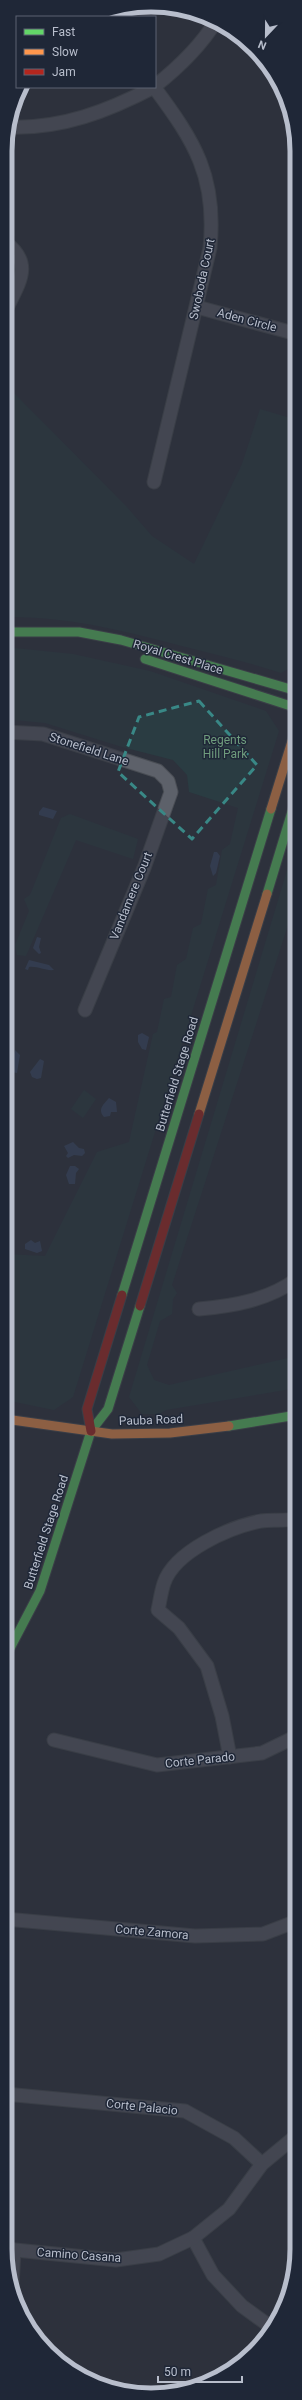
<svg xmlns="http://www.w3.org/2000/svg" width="302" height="2400" font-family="Roboto,sans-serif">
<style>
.green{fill:#2a3c42}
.water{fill:#3b4a66}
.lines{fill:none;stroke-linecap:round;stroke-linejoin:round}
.street-casing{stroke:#494d54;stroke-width:15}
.fast-casing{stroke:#494d54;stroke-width:11}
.slow-casing{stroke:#494d54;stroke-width:11}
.jam-casing{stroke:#494d54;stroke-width:11}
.street{stroke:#5d616a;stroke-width:13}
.fast{stroke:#63d668;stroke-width:9}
.slow{stroke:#ff974d;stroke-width:9}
.jam{stroke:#b3261e;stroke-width:9}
.marked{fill:none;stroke:#398886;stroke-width:3;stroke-dasharray:8 5;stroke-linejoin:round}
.labels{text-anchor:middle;stroke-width:3;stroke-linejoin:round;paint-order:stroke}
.street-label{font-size:12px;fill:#b8becc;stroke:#1f2737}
.park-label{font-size:12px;fill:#6f9c7d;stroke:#1f2737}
.rim{fill:none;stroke:#b8becc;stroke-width:5}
</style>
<rect width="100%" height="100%" fill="#2d323c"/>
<g class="green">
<path d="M5 384 126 506 152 536 194 564 242 464 260 409 297 420V664L281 673C251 663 221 656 190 648 129 632 69 616 5 617Z"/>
<polygon points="5,647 73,654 150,671 266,711 279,731 73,1397 54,1410 5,1400 5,1254 45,1256 97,1152 129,1142 153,1034 157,1032 164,999 171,997 177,965 186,959 193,928 201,924 208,889 216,885 222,850 230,844 238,808 189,792 187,775 173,760 122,747 45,723 5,719"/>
<polygon points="70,814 138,839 133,859 76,840 26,956 17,955 15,945 29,911 24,899 30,895 61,818"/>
<polygon points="297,837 297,897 172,1285 177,1293 173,1299 172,1314 160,1321 147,1365 154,1380 169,1385 297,1356 297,1388 166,1410 159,1414 142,1414 129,1397"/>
<polygon points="84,1090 96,1099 83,1118 71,1109"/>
</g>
<g class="water">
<polygon points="43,807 57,811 53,819 39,815 39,812"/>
<polygon points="214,852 217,852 220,856 216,873 213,876 210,866"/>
<polygon points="37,937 41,938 39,947 41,953 39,954 33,948"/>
<path d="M29 960 49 965 54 970C45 971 38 966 29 967L28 970 25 969Z"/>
<polygon points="142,1033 149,1037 146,1050 142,1049 138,1042 138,1035"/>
<polygon points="15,1050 20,1055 17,1073 7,1071 10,1053 14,1054"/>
<polygon points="40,1059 44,1061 41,1078 37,1079 32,1077 30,1072"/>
<path d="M109 1098 116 1102 117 1112H111L110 1116 104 1117C97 1109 104 1104 109 1098Z"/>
<polygon points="73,1142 79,1148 84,1149 85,1153 82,1156 74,1155 68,1158 66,1156 68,1153 64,1146"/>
<polygon points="70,1166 75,1166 79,1169 76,1173 75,1184 69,1184 66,1175"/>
<polygon points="31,1240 35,1243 40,1241 42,1251 37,1253 25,1249 25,1244"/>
</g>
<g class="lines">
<defs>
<g id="street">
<path d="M155 86C179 67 200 47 216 21"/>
<path d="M9 127C62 129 108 111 154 87"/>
<polyline points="197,307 297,334"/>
<path d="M5 312C18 284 35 264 5 242"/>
<path d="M154 482 210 248C217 177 195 142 154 87"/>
<polyline points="5,732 43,734 158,771 168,781 171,792 144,868 85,1010"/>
<path d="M199 1309C234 1306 268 1300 297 1279"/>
<polyline points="54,1740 157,1765 262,1753 297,1736"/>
<path d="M230 1757 222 1716 207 1666 179 1628 158 1610C160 1601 161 1592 164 1583 175 1551 230 1527 261 1521 273 1519 285 1522 297 1518"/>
<polyline points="5,1919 195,1936 263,1934 297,1921"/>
<polyline points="5,2094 185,2111 234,2138 262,2164"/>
<polyline points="193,2238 213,2275 242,2306 271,2327"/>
<polyline points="5,2249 116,2260 159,2254 193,2238 229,2209 262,2164 297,2135"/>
<polyline points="12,2286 14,2250"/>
</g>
<g id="fast">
<polyline points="5,632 79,632 121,640 297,691"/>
<polyline points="145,659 297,708"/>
<polyline points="267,894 297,795"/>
<polyline points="122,1295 271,809"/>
<polyline points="229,1426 297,1415"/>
<polyline points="5,1658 40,1591 91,1431 108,1409 140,1306"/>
</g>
<g id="slow">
<polyline points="271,809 297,725"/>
<polyline points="199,1114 267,894"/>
<polyline points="5,1419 112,1434 170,1433 229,1426"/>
</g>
<g id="jam">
<polyline points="140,1306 199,1114"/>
<polyline points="91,1431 87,1409 122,1295"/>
</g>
</defs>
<use href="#street" class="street-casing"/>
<use href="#fast" class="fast-casing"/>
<use href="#slow" class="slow-casing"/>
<use href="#jam" class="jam-casing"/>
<use href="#street" class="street"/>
<use href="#fast" class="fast"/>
<use href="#slow" class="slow"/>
<use href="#jam" class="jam"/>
</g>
<path d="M0 0H302V2400H0ZM199 701 257 765 192 839 118 772 139 717Z" fill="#2d323c" fill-opacity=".55" fill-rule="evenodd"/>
<path class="marked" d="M199 701 257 765 192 839 118 772 139 717Z"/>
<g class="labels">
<g class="street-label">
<text transform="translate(202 279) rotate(-78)" y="4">Swoboda Court</text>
<text transform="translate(247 320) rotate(15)" y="4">Aden Circle</text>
<text transform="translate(178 657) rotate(17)" y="4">Royal Crest Place</text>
<text transform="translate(89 749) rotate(18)" y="4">Stonefield Lane</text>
<text transform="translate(131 896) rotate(-68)" y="4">Vandamere Court</text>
<text transform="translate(177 1074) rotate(-73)" y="4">Butterfield Stage Road</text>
<text transform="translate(151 1420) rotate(-2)" y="4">Pauba Road</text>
<text transform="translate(46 1532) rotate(-72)" y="4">Butterfield Stage Road</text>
<text transform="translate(200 1760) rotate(-6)" y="4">Corte Parado</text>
<text transform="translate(152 1932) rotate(5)" y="4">Corte Zamora</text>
<text transform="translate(142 2107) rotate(6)" y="4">Corte Palacio</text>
<text transform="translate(79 2255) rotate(4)" y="4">Camino Casana</text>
</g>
<g class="park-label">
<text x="225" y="744">Regents<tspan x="225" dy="14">Hill Park</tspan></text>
</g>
</g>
<path d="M0 0H302V2400H0ZM151 12H151A139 139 0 0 1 290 151V2249A139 139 0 0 1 151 2388H151A139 139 0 0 1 12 2249V151A139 139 0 0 1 151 12Z" fill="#1f2737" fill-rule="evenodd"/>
<path class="rim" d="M151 12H151A139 139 0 0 1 290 151V2249A139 139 0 0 1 151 2388H151A139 139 0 0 1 12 2249V151A139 139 0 0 1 151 12Z"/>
<rect x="16" y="16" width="140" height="72" fill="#1f2737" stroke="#5c6373"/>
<rect x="24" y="29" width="20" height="6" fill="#63d668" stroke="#5c6373"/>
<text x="52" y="36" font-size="12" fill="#b8becc">Fast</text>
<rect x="24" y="49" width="20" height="6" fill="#ff974d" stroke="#5c6373"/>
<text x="52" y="56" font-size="12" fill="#b8becc">Slow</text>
<rect x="24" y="69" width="20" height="6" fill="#b3261e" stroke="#5c6373"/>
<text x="52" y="76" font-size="12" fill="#b8becc">Jam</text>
<g transform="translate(266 36) rotate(202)" stroke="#1f2737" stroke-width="3" paint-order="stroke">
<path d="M0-3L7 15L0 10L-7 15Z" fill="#b8becc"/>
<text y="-6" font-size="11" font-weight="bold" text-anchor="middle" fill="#b8becc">N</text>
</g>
<path d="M158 2376v6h84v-6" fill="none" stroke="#b8becc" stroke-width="2"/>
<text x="164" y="2376" font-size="12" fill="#b8becc" stroke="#1f2737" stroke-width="3" paint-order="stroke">50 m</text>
</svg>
